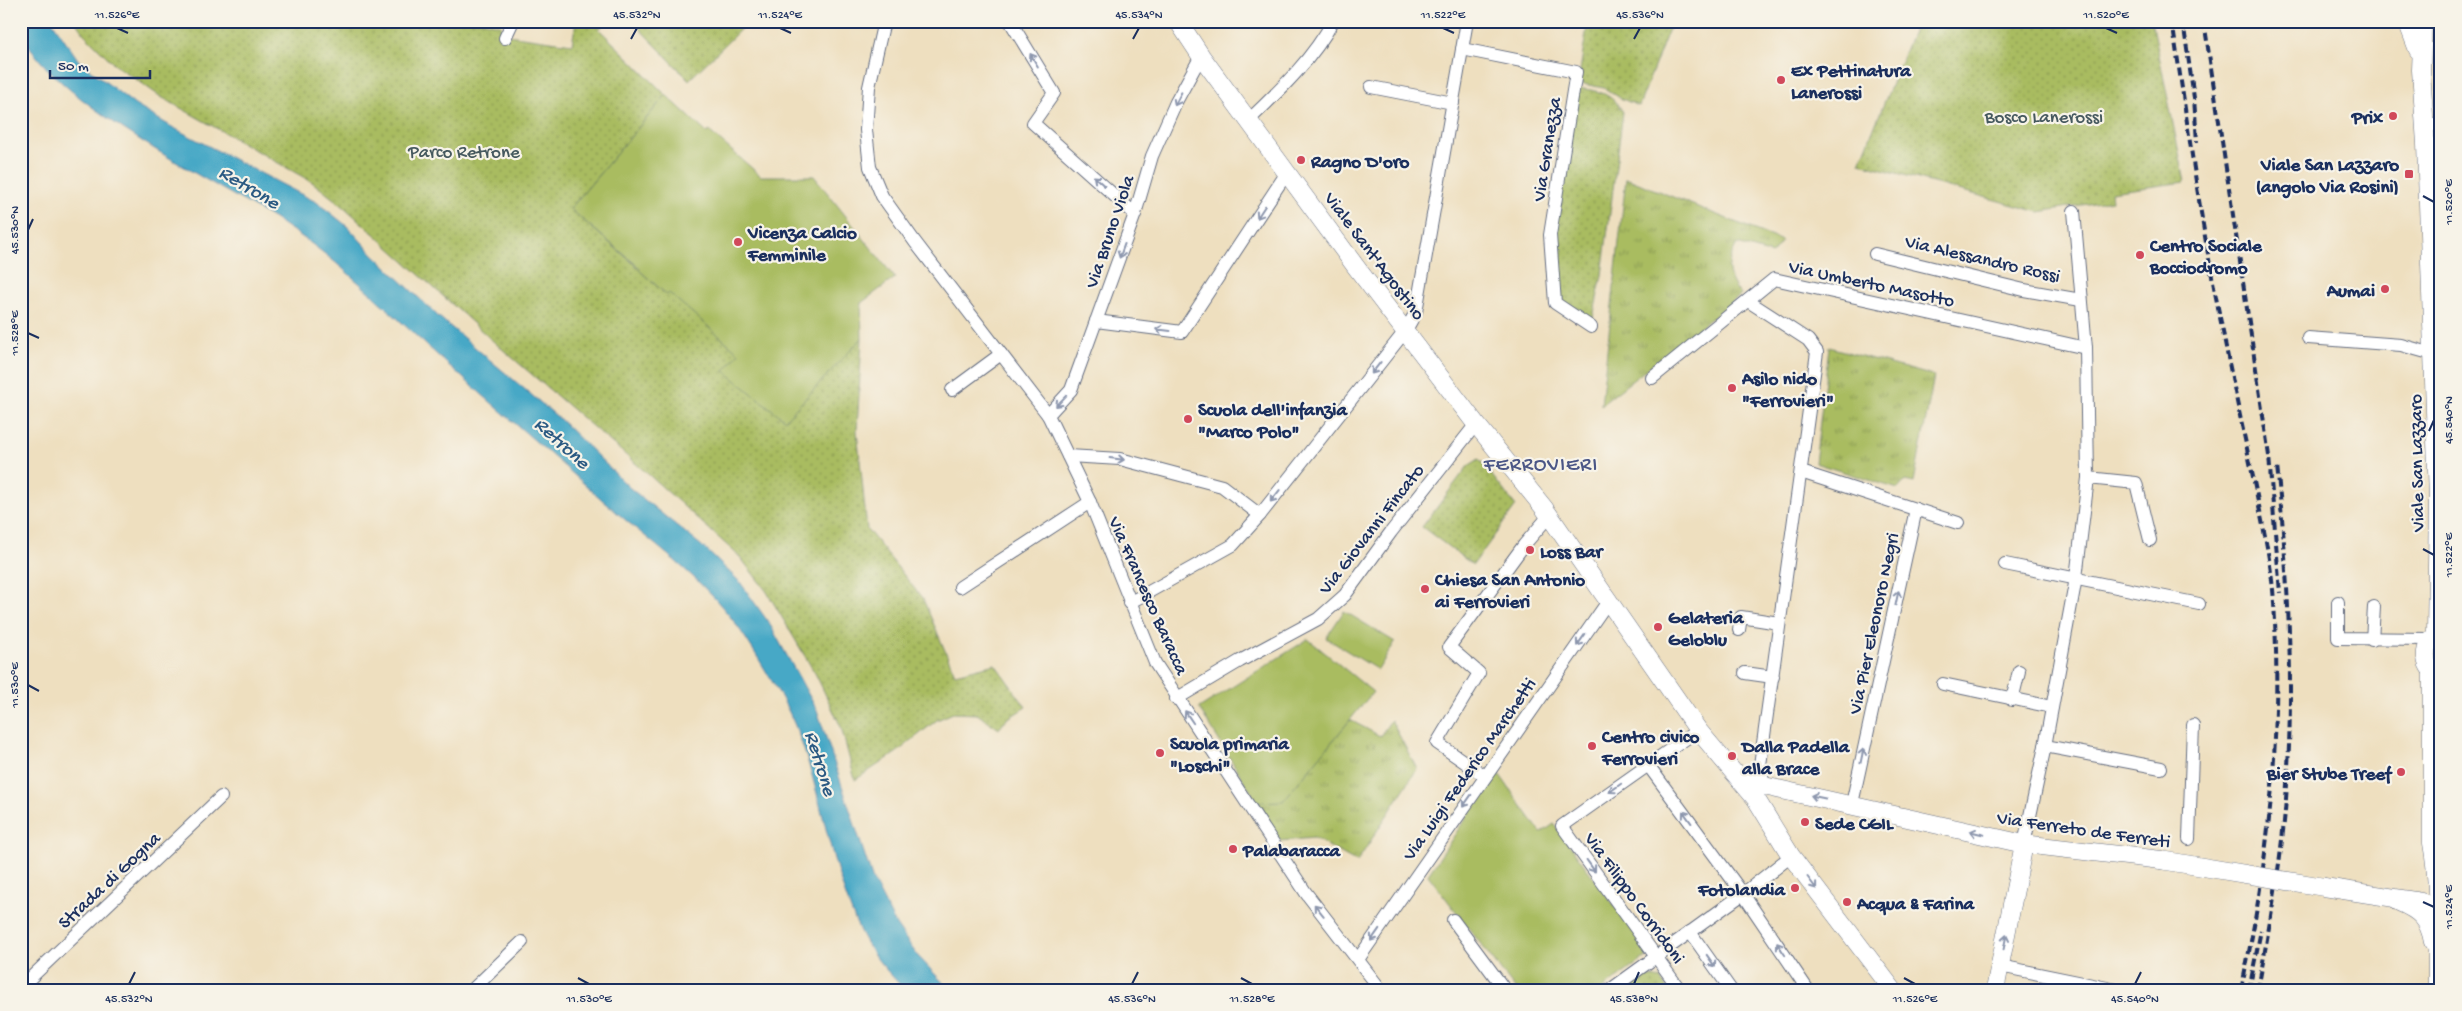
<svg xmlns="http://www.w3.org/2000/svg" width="2462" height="1011" font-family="'Gochi Hand',sans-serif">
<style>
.grass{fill:url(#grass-tufts);stroke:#62765f}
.park{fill:url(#park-dots);stroke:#62765f}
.pitch{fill:#a9bc60;stroke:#62765f}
.water{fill:#46a8c6;stroke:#306c92}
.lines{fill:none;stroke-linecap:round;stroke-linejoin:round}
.street-casing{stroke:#656d80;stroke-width:14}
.secondary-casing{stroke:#656d80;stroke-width:19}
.street{stroke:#fff;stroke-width:12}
.secondary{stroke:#fff;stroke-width:18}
.rail{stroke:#1b2f5e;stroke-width:4;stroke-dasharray:8 4;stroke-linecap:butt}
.secondary-bridge-casing{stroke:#656d80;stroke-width:19;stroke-linecap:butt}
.secondary-bridge{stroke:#fff;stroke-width:18}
.oneway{stroke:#8d97ae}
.ticks{fill:none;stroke:#1b2f5e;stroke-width:2}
.poi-dot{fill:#d1495b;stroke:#f7f3e8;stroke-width:2}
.labels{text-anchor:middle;stroke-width:4.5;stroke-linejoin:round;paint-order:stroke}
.poi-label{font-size:19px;font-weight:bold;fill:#1b2f5e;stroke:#f7f3e8;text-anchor:start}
.park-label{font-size:19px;fill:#46595f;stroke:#f7f3e8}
.street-label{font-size:19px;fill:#1b2f5e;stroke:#f7f3e8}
.water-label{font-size:20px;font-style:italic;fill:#2a5982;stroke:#f7f3e8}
.quarter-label{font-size:21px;letter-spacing:1px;fill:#4b5686;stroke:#f7f3e8}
.neatline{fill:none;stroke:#1b2f5e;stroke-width:2}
.ticks-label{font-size:12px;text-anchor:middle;fill:#1b2f5e}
</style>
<defs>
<pattern id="grass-tufts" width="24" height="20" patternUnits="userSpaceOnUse" patternTransform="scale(1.25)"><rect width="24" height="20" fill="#a9bc60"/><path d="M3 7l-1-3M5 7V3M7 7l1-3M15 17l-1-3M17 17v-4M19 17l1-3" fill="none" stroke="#899952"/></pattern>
<pattern id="park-dots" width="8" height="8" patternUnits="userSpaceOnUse" patternTransform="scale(1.25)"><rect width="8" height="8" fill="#a9bc60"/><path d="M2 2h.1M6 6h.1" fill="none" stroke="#899952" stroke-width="1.8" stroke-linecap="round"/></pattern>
</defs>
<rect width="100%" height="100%" fill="#f7f3e8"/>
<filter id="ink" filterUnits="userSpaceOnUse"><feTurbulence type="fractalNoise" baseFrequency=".02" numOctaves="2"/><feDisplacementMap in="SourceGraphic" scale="10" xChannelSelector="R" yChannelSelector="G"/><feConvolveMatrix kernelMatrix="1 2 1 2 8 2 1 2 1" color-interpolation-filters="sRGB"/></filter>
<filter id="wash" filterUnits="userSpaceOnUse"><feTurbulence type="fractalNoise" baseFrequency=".0096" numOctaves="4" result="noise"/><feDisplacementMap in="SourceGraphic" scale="20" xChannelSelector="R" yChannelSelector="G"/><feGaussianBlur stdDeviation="1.12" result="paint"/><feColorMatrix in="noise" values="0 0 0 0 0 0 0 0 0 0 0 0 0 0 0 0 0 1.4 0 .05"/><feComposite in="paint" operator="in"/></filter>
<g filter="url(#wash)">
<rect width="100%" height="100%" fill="#eedfbf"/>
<g class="grass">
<path d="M1626 178 1782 241 1772 254 1737 244C1725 265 1726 276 1741 295L1601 405Z"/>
<polygon points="1829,347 1934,376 1914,483 1905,481 1898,489 1815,463"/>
<polygon points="1350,720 1380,736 1391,720 1417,769 1357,862 1314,838 1280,841 1257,802 1283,800"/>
</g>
<g class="park">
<polygon points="75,21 481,21 501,25 501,34 572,44 576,21 608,21 599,29 666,95 570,209 640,269 639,270 667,295 669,292 739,353 725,371 862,338 857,431 867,529 923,599 955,674 995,664 1026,707 1007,719 999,729 977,714 953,713 937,720 896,753 855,780 841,727 816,675 767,592 740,557 649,475 494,342 344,207 312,182 161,97 114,64 83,33"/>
<polygon points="632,21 749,21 689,80"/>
<polygon points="1588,21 1672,21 1639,106 1622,99 1604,88 1578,83"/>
<polygon points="1917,21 2152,21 2185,182 2111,192 2112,200 2039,212 1860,163"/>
<path d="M1573 88C1596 90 1610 91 1623 112L1602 275 1591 327 1555 303 1550 235Z"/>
<polygon points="1479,459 1516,506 1473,565 1422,527 1468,466"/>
<polygon points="1645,975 1660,979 1668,990 1624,990"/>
</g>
<g class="pitch">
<polygon points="666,95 707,133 709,131 761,176 814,176 895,278 861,303 862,338 785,420 724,371 739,353 669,293 667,295 639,270 640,268 570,209"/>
<polygon points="1344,611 1395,642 1378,670 1326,638"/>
<polygon points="1308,639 1373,692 1283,801 1257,802 1199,708"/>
<polygon points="1497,771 1541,833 1554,824 1650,954 1601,990 1516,990 1428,875"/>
</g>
<path class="water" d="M21 21H52L79 61 135 105 172 127 318 203 347 226 373 254 439 317 560 419 630 488 702 546 740 582 769 623 817 710 873 880 896 925 917 955 950 990H905C893 977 879 963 870 949 860 934 853 916 847 899 821 830 815 751 776 688 761 663 746 636 728 614 694 571 647 540 607 504 533 438 456 374 384 306 352 276 321 248 284 225 230 190 22 88 21 21Z"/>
</g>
<g filter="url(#ink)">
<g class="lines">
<defs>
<g id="street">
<polyline points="884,21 869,87 866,130 870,167 882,196 915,242 1048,415 1090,502 1155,663 1306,893 1381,990"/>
<polyline points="1010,21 1054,93 1033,123 1135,214"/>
<polyline points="505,38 513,21"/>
<polyline points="1462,49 1576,72 1550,235 1555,303 1591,327"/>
<polyline points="1371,87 1453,103"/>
<path d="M1248 121C1279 91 1313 59 1333 21"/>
<polyline points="2425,125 2441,125"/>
<polyline points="2428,215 2441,214"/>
<polyline points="1875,254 2024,290 2081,300"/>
<polyline points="1748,301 1808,340 1817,352 1760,765 1764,786"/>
<polyline points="1096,321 1182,332 1288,171"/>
<polyline points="2308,338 2401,345 2433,354"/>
<polyline points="1652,378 1774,279 2086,348"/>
<polyline points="952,390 1001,354"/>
<polyline points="1048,415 1071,390 1135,214 1152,156 1176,102 1201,56"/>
<polyline points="1068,456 1120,459 1222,486 1260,515"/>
<polyline points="1801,472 1958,523"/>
<polyline points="2088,478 2136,483 2150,540"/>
<polyline points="2005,564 2199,604"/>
<polyline points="960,587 1090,502"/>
<polyline points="2338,602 2338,638 2430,639"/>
<polyline points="1129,603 1233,545 1260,515 1406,330 1416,312 1467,21"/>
<polyline points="1739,630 1741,617 1779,623"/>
<polyline points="2372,640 2374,607"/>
<polyline points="1745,673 1773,677"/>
<polyline points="1943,684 2052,707"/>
<polyline points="1176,699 1240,661 1318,619 1345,595 1391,532 1476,424"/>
<polyline points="2012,700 2019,671"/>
<polyline points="2045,746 2161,768"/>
<polyline points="1648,765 1743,894 1808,990"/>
<polyline points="1485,776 1437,743 1479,673 1449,647 1524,545 1549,516"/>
<polyline points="1852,804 1916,509"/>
<polyline points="2189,839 2193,725"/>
<polyline points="2024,844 2045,746 2076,578 2088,478 2086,348 2074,211"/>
<polyline points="1453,920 1505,990"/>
<polyline points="1690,932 1731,990"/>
<polyline points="1359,958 1609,600"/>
<polyline points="2000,966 2117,990"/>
<polyline points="21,987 221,797"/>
<polyline points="472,990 522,942"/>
<polyline points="1610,990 1743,894 1791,856"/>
<polyline points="1680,990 1562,826 1698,730"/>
</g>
<g id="secondary">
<polyline points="1178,21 1201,56 1356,267 1476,424 1544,508 1698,730 1756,799 1791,856 1893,990"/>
<polyline points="2407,21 2418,50"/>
<polyline points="2423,21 2421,70 2426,144 2438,499 2436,634"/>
<path d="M2432 670V843C2441 892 2436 940 2437 990"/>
<path d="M2440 676C2420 667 2422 641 2441 632"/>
<polyline points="1740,775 1764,786 2024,844 2161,860"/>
<polyline points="2324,887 2421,902 2441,909"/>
<path d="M2399 902C2420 911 2429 919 2433 942"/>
<polyline points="1995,990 2024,844"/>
</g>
</defs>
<use href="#street" class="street-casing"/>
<use href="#secondary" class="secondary-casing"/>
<use href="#street" class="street"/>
<use href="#secondary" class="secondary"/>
<g class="rail">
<path d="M2172 21C2188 127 2202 233 2224 337 2234 390 2246 443 2257 496 2264 531 2272 567 2274 603 2282 732 2269 864 2241 990"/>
<polyline points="2183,21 2194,98 2197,142"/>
<polyline points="2204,21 2269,456 2280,593"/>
<polyline points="2249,990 2261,930"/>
<path d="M2258 990C2270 922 2283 853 2287 784 2294 678 2288 572 2277 466"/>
</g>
<defs>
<polyline id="secondary-bridge" points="2161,860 2324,887"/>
</defs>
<use href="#secondary-bridge" class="secondary-bridge-casing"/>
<use href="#secondary-bridge" class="secondary-bridge"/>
</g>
<defs><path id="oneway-shaft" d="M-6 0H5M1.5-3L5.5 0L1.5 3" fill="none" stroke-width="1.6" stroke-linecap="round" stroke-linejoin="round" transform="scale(1.25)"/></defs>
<g class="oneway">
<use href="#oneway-shaft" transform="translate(1034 60) rotate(-121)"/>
<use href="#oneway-shaft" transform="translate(1178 99) rotate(117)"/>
<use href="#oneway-shaft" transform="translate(1099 181) rotate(-138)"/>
<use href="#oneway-shaft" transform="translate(1261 212) rotate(123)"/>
<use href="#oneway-shaft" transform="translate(1122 251) rotate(110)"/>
<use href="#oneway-shaft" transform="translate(1163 330) rotate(-173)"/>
<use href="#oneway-shaft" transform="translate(1376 368) rotate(128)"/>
<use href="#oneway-shaft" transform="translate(1061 401) rotate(134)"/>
<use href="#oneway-shaft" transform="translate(1117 459) rotate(7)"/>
<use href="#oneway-shaft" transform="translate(1275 496) rotate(128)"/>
<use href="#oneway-shaft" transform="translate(1897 598) rotate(-78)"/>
<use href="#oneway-shaft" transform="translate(1581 640) rotate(125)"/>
<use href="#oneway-shaft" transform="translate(1189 717) rotate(-124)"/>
<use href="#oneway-shaft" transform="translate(1862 756) rotate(-78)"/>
<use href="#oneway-shaft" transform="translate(1615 788) rotate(145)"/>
<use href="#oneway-shaft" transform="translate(1818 797) rotate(-168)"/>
<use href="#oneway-shaft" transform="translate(1467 801) rotate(125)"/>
<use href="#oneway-shaft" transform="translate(1687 817) rotate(-126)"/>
<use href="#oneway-shaft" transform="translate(1977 833) rotate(-167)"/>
<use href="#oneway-shaft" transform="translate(1591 866) rotate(54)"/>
<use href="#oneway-shaft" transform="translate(1812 883) rotate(53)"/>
<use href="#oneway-shaft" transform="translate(1319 910) rotate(-129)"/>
<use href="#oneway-shaft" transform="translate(1375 935) rotate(125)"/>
<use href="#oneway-shaft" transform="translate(2005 942) rotate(-79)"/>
<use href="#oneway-shaft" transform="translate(1781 949) rotate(-124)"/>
<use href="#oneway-shaft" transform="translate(1711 961) rotate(55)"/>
</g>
</g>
<path class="ticks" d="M117 28 128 33M780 28 791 33M1443 28 1454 33M2106 28 2117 33M631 39 637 28M1133 39 1139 28M1634 39 1640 28M2423 196 2434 202M28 230 33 219M28 333 39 338M2429 431 2434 420M2423 549 2434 555M28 685 39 691M2423 902 2434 907M578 978 589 984M1241 978 1252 984M1904 978 1915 984M129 984 135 972M1132 984 1138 972M1634 984 1639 972M2135 984 2141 972"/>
<g class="poi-dot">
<circle cx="1781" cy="80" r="5"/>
<circle cx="2393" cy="116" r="5"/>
<circle cx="1301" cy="160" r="5"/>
<rect x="2404" y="169" width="10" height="10" rx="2.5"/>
<circle cx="738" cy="242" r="5"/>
<circle cx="2140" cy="255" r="5"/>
<circle cx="2385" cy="289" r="5"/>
<circle cx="1732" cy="388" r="5"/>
<circle cx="1188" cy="419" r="5"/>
<circle cx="1530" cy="550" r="5"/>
<circle cx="1425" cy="589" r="5"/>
<circle cx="1658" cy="627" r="5"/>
<circle cx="1592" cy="746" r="5"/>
<circle cx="1160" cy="753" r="5"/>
<circle cx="1732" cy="756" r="5"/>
<circle cx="2401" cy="772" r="5"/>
<circle cx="1805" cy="822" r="5"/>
<circle cx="1233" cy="849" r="5"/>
<circle cx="1795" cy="888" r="5"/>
<circle cx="1847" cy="902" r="5"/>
</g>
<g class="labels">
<g class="poi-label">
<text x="1791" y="76">Ex Pettinatura<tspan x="1791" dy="22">Lanerossi</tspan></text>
<text x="2383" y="123" text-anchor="end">Prix</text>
<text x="1311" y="167">Ragno D'oro</text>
<text x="2399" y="170" text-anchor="end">Viale San Lazzaro<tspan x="2399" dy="22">(angolo Via Rosini)</tspan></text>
<text x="748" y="238">Vicenza Calcio<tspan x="748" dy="22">Femminile</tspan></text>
<text x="2150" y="251">Centro Sociale<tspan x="2150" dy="22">Bocciodromo</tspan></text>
<text x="2375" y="296" text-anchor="end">Aumai</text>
<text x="1742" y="384">Asilo nido<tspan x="1742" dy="22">"Ferrovieri"</tspan></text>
<text x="1198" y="415">Scuola dell'infanzia<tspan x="1198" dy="22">"Marco Polo"</tspan></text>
<text x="1540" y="557">Loss Bar</text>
<text x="1435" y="585">Chiesa San Antonio<tspan x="1435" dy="22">ai Ferrovieri</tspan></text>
<text x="1668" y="623">Gelateria<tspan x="1668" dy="22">Geloblu</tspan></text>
<text x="1602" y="742">Centro civico<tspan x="1602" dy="22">Ferrovieri</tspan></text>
<text x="1170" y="749">Scuola primaria<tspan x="1170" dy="22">"Loschi"</tspan></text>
<text x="1742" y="752">Dalla Padella<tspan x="1742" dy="22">alla Brace</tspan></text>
<text x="2391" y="779" text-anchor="end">Bier Stube Treef</text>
<text x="1815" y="829">Sede CGIL</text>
<text x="1243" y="856">Palabaracca</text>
<text x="1785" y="895" text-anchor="end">Fotolandia</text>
<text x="1857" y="909">Acqua &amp; Farina</text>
</g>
<g class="park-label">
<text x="2044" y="122">Bosco Lanerossi</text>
<text x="464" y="157">Parco Retrone</text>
</g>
<g class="street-label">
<text transform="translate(1545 149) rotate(-81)" y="7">Via Granezza</text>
<text transform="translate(1108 231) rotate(-71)" y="7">Via Bruno Viola</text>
<text transform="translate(1376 255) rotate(53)" y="7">Viale Sant'Agostino</text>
<text transform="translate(1983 257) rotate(13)" y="7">Via Alessandro Rossi</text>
<text transform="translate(1872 282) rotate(12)" y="7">Via Umberto Masotto</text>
<text transform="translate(2415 463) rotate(-91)" y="7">Viale San Lazzaro</text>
<text transform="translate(1370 528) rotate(-52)" y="7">Via Giovanni Fincato</text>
<text transform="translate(1150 595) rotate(66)" y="7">Via Francesco Baracca</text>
<text transform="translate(1872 623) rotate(-78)" y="7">Via Pier Eleonoro Negri</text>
<text transform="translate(1468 768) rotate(-55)" y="7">Via Luigi Federico Marchetti</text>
<text transform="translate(2084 828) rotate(8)" y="7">Via Ferreto de Ferreti</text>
<text transform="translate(108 879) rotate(-43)" y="7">Strada di Gogna</text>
<text transform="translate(1636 897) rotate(54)" y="7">Via Filippo Corridoni</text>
</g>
<g class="water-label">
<text transform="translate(250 186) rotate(31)" y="7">Retrone</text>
<text transform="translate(563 442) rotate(42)" y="7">Retrone</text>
<text transform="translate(822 763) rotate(73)" y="7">Retrone</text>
</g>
<g class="quarter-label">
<text x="1541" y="470">FERROVIERI</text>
</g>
</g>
<rect width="2462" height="1011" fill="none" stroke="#f7f3e8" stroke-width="55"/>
<path d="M50 70v8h100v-8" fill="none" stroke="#1b2f5e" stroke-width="2.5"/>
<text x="58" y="70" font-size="15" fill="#1b2f5e" stroke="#f7f3e8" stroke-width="4" paint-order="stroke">50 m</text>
<rect x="28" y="28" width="2406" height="956" class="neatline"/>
<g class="ticks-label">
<text x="117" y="18">11.526°E</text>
<text x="637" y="18">45.532°N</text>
<text x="780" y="18">11.524°E</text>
<text x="1139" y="18">45.534°N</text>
<text x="1443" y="18">11.522°E</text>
<text x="1640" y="18">45.536°N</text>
<text x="2106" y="18">11.520°E</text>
<text transform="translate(2448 202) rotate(-90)" y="4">11.520°E</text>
<text transform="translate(14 230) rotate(-90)" y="4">45.530°N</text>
<text transform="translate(14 333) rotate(-90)" y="4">11.528°E</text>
<text transform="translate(2448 420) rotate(-90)" y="4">45.540°N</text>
<text transform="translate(2448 555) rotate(-90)" y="4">11.522°E</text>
<text transform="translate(14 685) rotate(-90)" y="4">11.530°E</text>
<text transform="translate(2448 907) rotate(-90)" y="4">11.524°E</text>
<text x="129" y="1002">45.532°N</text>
<text x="589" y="1002">11.530°E</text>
<text x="1132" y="1002">45.536°N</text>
<text x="1252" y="1002">11.528°E</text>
<text x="1634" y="1002">45.538°N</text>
<text x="1915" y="1002">11.526°E</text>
<text x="2135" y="1002">45.540°N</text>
</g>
</svg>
